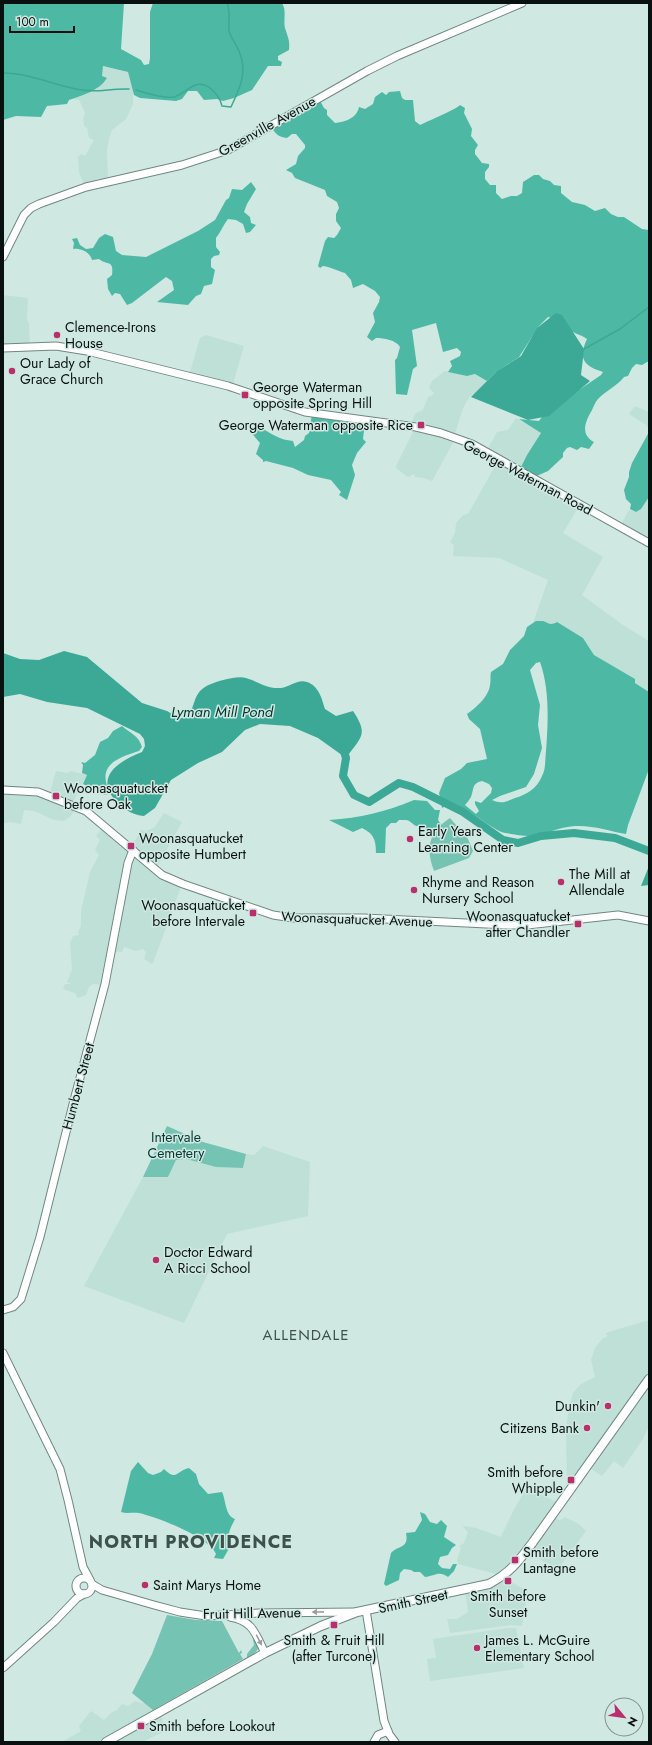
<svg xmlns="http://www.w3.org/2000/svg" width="652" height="1745" font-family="Jost,sans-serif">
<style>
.built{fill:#bee0d7}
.green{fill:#75c3b3}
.forest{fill:#4db9a5;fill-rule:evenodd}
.water{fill:#3ba995}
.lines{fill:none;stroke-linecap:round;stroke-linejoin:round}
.stream{stroke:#3ba995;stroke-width:1.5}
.river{stroke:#3ba995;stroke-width:8}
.secondary-casing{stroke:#718781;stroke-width:9}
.primary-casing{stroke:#718781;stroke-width:10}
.secondary{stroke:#fff;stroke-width:7}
.primary{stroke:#fff;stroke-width:8}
.oneway{fill:#9ca09f}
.poi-dot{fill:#b92f6b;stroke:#d0e8e2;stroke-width:1.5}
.labels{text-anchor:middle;stroke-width:3;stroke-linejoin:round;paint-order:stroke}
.street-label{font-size:14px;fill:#08110f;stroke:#d0e8e2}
.poi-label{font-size:14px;fill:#08110f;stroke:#d0e8e2;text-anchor:start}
.park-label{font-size:14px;fill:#053830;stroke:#d0e8e2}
.water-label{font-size:15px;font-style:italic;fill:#02362e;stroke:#d0e8e2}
.neighbourhood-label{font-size:15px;letter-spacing:1px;fill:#3d524d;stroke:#d0e8e2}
.district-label{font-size:18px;font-weight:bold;letter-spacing:1px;fill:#3d524d;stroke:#d0e8e2}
</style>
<rect width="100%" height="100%" fill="#d0e8e2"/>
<g class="built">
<polygon points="102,66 128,72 133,89 133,104 126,119 112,130 109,139 107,150 108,181 85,188 79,172 78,157 81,154 85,156 94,140 89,138 87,128 84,126 83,119 85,114 83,108 79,100 73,99 97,89 102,76"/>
<polygon points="3,295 28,298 27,320 29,323 30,347 3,348"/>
<polygon points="206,335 244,346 232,387 189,375 200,338"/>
<polygon points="445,371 467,376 475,374 487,381 479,390 470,396 463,408 454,437 455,439 432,481 424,478 415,477 414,474 408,477 396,468 396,466 415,428 412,425 413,418 416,413 423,410 428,397 433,395 434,393 429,388 432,381"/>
<polygon points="635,406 649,412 649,429 646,425 629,414"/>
<polygon points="516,418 542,433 527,455 519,471 579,506 563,533 603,557 582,595 623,625 649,641 649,692 594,655 583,638 552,625 540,622 533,623 548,580 499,558 453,556 454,545 450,542 455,533 456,523 463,515 468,514 498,461 486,452 497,432 508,430"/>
<polygon points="649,497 649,543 620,526 629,510 636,512 641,509"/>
<polygon points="56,771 68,773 71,771 87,775 72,804 76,807 71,816 64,821 54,820 34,811 24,810 21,824 10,822 6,823 3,822 3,790 50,793"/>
<polygon points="164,813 182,822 156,869 182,884 153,963 152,964 144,959 146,952 143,949 136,951 124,947 122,952 110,951 103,985 93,984 89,987 86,995 78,998 75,993 63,989 65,984 71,984 67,982 72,970 70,943 73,936 79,935 78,932 81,926 81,911 90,872 99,855 95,850 100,840 96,836 104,826 129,846 136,839 141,830 145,831 154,828"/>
<polygon points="263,1146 310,1162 308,1216 227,1234 184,1323 84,1286 143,1177 168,1177 176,1160 186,1159 216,1167 243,1168 246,1154 254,1155"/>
<polygon points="649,1320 649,1426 643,1439 623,1468 614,1461 602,1476 588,1467 567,1490 566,1429 569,1407 573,1393 581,1384 595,1377 591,1360 595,1348 602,1339 608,1336 605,1333"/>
<polygon points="527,1488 559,1503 552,1514 559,1520 563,1519 564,1517 579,1524 586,1531 559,1568 544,1562 527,1550 505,1574 516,1585 528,1591 522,1626 511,1625 450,1633 447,1619 457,1619 468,1612 465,1590 477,1586 500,1575 458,1564 457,1560 461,1548 459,1546 464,1543 468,1532 463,1527 464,1526 476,1528 501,1537 514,1509"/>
<polygon points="508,1628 516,1628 524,1668 430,1681 427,1659 436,1658 433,1639"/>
<polygon points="135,1701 142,1703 149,1703 155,1712 162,1717 163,1727 161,1733 142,1742 62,1742 81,1731 79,1726 91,1711 104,1720 111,1713 117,1710 122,1704 128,1706"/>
</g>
<g class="green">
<path d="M450 818 468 839 473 851 469 858 434 871C425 847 429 832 450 818Z"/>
<polygon points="167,1126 203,1142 246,1154 243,1168 216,1167 186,1159 176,1160 168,1177 143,1177"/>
<polygon points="167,1615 196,1620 222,1621 239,1653 241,1650 242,1653 240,1654 243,1659 153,1710 132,1693 152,1654"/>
<polygon points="252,1634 259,1647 256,1652 247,1658 247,1654 254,1645"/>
</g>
<g class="forest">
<path d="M3 3H124L121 49 141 60 144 65 149 64 150 58V12L153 3H282C287 11 283 20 285 28 288 38 290 40 289 50L278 56V60L282 62 281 66H268L252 90 234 98 223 101 217 99 204 100 197 91H188L182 99 176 101 140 98 134 95 128 72 103 66 102 76 107 78C99 91 83 95 69 100L67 104 47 106 41 117 16 116 3 120Z"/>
<path d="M400 91 402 98 405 100H413L415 121 420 125C428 121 457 109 460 105L465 108 464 113 472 129 471 136 478 145 475 150V154L482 163 489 164V167L485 172V179L490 185H496V193L502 199 511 196H517L522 193 523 182 534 175H539L543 179 550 181 554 185 561 186V193L572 202 585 205 595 211 605 208 611 214 618 217H624L642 229 649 230V361L642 365 636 364 632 368 628 376 624 377C617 386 607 390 598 399 595 402 594 406 592 410 585 422 580 434 594 442L589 449 581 447 577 450 570 447 567 448 563 453V457L548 471 532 478 519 471 527 455 541 433 519 419 539 421 544 414 601 375 603 372C583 366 578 358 587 339 582 335 578 335 573 332 563 327 559 319 548 317L539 326 519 357 496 372 487 381 475 374 467 376 448 372 452 366 450 361 460 356 461 352 457 348 443 352 436 323 412 330 417 366 413 369 407 395 396 394 395 360 397 358 400 347C396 340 384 338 376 338L372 341 367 337 375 322 373 313 379 302 380 297 375 291 363 284 353 288 351 280 345 273C338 271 331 267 323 266L320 268 318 266 325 241 328 237 334 238 337 235 341 228 336 221V214L339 208 337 202 327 196 325 190 295 178 292 173 286 170 296 164 298 156 305 148V145L296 134H292L287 138C278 137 276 134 271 127L319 99 324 108 327 110V115L335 123C345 122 357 118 359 107L365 109 373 104 375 97 382 92 386 95 389 92Z"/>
<path d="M251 182 256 189 247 204 244 212 250 217 251 223 256 225 250 232 246 233 243 224 236 220 228 219C223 225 221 232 216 238V247L220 252 219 255 214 256 211 259V267L215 270 212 284 204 286 201 294 196 296 188 305 157 302 174 290 172 281 166 277 132 303 127 305 120 294 115 293 112 296 108 289 107 279 112 275C114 259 107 266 99 259L92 260C90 252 80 248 73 249L74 243 72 239 77 238 80 245 86 249 93 248 99 238 105 234 113 237 116 251 122 255 146 257 198 231 215 220 226 200 229 198 232 189 242 190Z"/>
<path d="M312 414 365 422 363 439 366 442 357 453 352 465 355 475 347 500 339 495 341 492 331 480 308 475 293 468 266 461 263 462V460L256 454 260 443 249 430C260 423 270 435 280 438 284 440 289 440 293 441L295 447 304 440 305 436 309 433Z"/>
<polygon points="649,432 649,497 641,509 636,512 630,509 631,504 626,499 624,490 629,477 629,472 632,463"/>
<path d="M536 621C538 621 540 621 543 621 549 623 550 626 557 622L583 638 594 655 635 679V683L649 692V769L628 825 626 834C609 831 593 825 575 826 559 827 545 835 529 836 522 836 512 834 505 833 488 829 459 796 442 808L439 793 445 778 461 769 467 763 487 759 480 729 469 719 467 714C476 708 489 696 490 685 491 680 490 676 491 672L503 664 510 650 524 636 527 627ZM540 662C550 690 548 723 546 751 545 759 546 769 542 776 537 788 528 794 515 798 506 802 501 804 492 800L500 796 526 787 534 774 542 748 538 725 540 705 530 670 536 663ZM482 781 489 784 492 788 491 793 481 803 475 801V804L479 811 476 814 465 805C467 803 469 800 471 797 474 789 472 783 482 781Z"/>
<path d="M122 726C130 733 139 736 142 747L139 751C117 758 96 765 110 793L105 795 83 784 87 775 82 773 83 765 81 762 85 763 95 755 100 742 108 738 113 731Z"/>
<path d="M414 800 427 801 435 810H440L438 820 442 826 431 830 421 826H416C407 820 411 820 399 820L396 823H391L386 828 385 853H376C376 840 374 834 362 828L353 832 329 820C360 818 385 812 414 800Z"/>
<path d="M138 1462 148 1473 153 1475 161 1472 164 1469C177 1482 177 1470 189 1468L196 1474 199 1484 208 1494 222 1492C226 1500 225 1516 235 1519 230 1529 226 1535 231 1545L223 1559 214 1558 216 1554C209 1537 157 1517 139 1513 133 1512 127 1514 121 1512L131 1471Z"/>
<path d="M420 1512 425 1514 430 1522 437 1524 441 1520 447 1526 444 1537 456 1545 452 1548 448 1555 440 1557 438 1564 442 1568 450 1569 453 1564H457L454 1571 448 1577C439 1570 434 1576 425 1577L420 1572H414L411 1570 404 1569 400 1573 399 1580 386 1586 384 1584 391 1553C399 1545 409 1549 406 1533L415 1532 422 1520Z"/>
</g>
<g class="water">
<polygon points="556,313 562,315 584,349 581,375 590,381 549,416 528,420 471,397 497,371 521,356 537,328"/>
<path d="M64 651 87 657 142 703 167 711 179 718H187C195 708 193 694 205 687 213 682 237 675 246 678 259 682 266 689 281 688 290 687 297 679 307 682 319 686 322 699 325 709L336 716 353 711C369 735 361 737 346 758L318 738 290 726 260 724 245 730 222 752 198 763 171 780 155 808 144 816C133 815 125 810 117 802 93 777 119 761 142 752L145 746 144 739 140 734 87 708 47 702 20 694 3 697V653L20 659 39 660Z"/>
<polygon points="649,866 649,885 641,886"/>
</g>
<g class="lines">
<g class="stream">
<path d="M3 73C30 73 55 86 82 90 97 93 113 88 129 89"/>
<path d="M136 90C147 93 163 99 174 97 187 93 196 77 210 88 217 94 220 98 222 106L231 107C240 88 248 72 239 51 236 44 231 38 229 31 228 21 231 13 227 3"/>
<polyline points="584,349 620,329 649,307"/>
</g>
<polyline class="river" points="343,748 346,758 343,776 354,795 369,802 399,783 413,787 463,812 503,840 518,843 541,836 574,833 615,838 649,851"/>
<defs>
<g id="secondary">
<polyline points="3,257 24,215 31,208 39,204 86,187 182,165 228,150 367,71 397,56 522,3"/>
<polyline points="3,348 56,346 87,351 228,386 305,412 416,427 441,433 472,444 649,543"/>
<polyline points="3,790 38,792 86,811 162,875 183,884 273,915 293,918 364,918 507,925 527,925 618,915 649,921"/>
<polyline points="3,1310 13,1307 21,1299 40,1237 73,1104 105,984 128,863 133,850"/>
<polyline points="3,1353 60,1469 68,1500 83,1567 90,1580"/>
<circle cx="84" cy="1586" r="8"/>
<polyline points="92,1584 102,1590 154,1605 180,1612 206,1616 260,1613 355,1612"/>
<polyline points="366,1610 384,1721 389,1734 395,1742"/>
<path d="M230 1617C253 1621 255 1633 265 1653"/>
<polyline points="3,1668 54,1622 77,1598 84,1594"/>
<polyline points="374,1742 378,1735 388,1731"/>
</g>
<path id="primary" d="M106 1742 265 1653 321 1626 357 1612 489 1584C511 1572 518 1562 533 1542L649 1379"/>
</defs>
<use href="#secondary" class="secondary-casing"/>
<use href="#primary" class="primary-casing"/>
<use href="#secondary" class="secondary"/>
<use href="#primary" class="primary"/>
</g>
<defs><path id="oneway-solid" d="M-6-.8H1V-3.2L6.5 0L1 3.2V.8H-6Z"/></defs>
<g class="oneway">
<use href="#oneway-solid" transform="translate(318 1612) rotate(179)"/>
<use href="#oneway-solid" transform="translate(259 1640) rotate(63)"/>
</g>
<g class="poi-dot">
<circle cx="57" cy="335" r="4"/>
<circle cx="12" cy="371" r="4"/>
<rect x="241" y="391" width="8" height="8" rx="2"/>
<rect x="417" y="421" width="8" height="8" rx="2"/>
<rect x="52" y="792" width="8" height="8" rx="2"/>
<circle cx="410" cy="839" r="4"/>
<rect x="127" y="842" width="8" height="8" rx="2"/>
<circle cx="561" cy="882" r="4"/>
<circle cx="414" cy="890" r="4"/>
<rect x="249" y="909" width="8" height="8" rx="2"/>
<rect x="574" y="920" width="8" height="8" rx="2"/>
<circle cx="156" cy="1260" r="4"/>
<circle cx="608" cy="1406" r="4"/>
<circle cx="587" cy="1428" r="4"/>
<rect x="567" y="1476" width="8" height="8" rx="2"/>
<rect x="511" y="1556" width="8" height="8" rx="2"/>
<rect x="504" y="1577" width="8" height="8" rx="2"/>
<circle cx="145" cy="1585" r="4"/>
<rect x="330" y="1621" width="8" height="8" rx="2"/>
<circle cx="477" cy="1648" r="4"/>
<rect x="137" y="1722" width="8" height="8" rx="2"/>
</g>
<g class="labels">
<g class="street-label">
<text transform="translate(267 126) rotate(-29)" y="5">Greenville Avenue</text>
<text transform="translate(528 477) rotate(28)" y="5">George Waterman Road</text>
<text transform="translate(357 919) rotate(2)" y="5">Woonasquatucket Avenue</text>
<text transform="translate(78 1086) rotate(-75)" y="5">Humbert Street</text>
<text transform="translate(413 1601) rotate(-12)" y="5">Smith Street</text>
<text transform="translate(252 1613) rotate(-1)" y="5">Fruit Hill Avenue</text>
</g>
<g class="poi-label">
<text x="65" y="332">Clemence-Irons<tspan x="65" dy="16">House</tspan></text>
<text x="20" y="368">Our Lady of<tspan x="20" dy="16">Grace Church</tspan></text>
<text x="253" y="392">George Waterman<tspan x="253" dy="16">opposite Spring Hill</tspan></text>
<text x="413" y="430" text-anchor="end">George Waterman opposite Rice</text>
<text x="64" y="793">Woonasquatucket<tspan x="64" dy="16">before Oak</tspan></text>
<text x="418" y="836">Early Years<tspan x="418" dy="16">Learning Center</tspan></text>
<text x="139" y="843">Woonasquatucket<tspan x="139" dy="16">opposite Humbert</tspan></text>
<text x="569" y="879">The Mill at<tspan x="569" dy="16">Allendale</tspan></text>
<text x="422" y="887">Rhyme and Reason<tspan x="422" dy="16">Nursery School</tspan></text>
<text x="245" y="910" text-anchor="end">Woonasquatucket<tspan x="245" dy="16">before Intervale</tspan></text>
<text x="570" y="921" text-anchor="end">Woonasquatucket<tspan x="570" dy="16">after Chandler</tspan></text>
<text x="164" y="1257">Doctor Edward<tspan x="164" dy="16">A Ricci School</tspan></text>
<text x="600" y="1411" text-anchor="end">Dunkin'</text>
<text x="579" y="1433" text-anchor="end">Citizens Bank</text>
<text x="563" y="1477" text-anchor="end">Smith before<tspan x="563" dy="16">Whipple</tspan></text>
<text x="523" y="1557">Smith before<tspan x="523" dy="16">Lantagne</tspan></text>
<text x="153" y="1590">Saint Marys Home</text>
<text x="508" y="1601" text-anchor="middle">Smith before<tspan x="508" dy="16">Sunset</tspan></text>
<text x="334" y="1645" text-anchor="middle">Smith &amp; Fruit Hill<tspan x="334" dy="16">(after Turcone)</tspan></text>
<text x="485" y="1645">James L. McGuire<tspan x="485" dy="16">Elementary School</tspan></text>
<text x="149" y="1731">Smith before Lookout</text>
</g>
<g class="park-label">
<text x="176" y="1142">Intervale<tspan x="176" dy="16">Cemetery</tspan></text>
</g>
<g class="water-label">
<text x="222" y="717">Lyman Mill Pond</text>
</g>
<g class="neighbourhood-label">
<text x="306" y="1340">ALLENDALE</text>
</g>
<g class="district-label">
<text x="191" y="1548">NORTH PROVIDENCE</text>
</g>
</g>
<rect width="652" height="1745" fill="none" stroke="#08110f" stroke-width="8"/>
<g transform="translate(624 1717) rotate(119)"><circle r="19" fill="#d0e8e2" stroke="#80928e"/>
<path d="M0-3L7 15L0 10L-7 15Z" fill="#b92f6b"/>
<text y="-6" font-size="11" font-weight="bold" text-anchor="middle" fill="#08110f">N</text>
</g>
<path d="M10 26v6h64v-6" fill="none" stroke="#08110f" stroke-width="2"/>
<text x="16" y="26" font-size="12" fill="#08110f" stroke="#d0e8e2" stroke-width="3" paint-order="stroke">100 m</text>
</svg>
